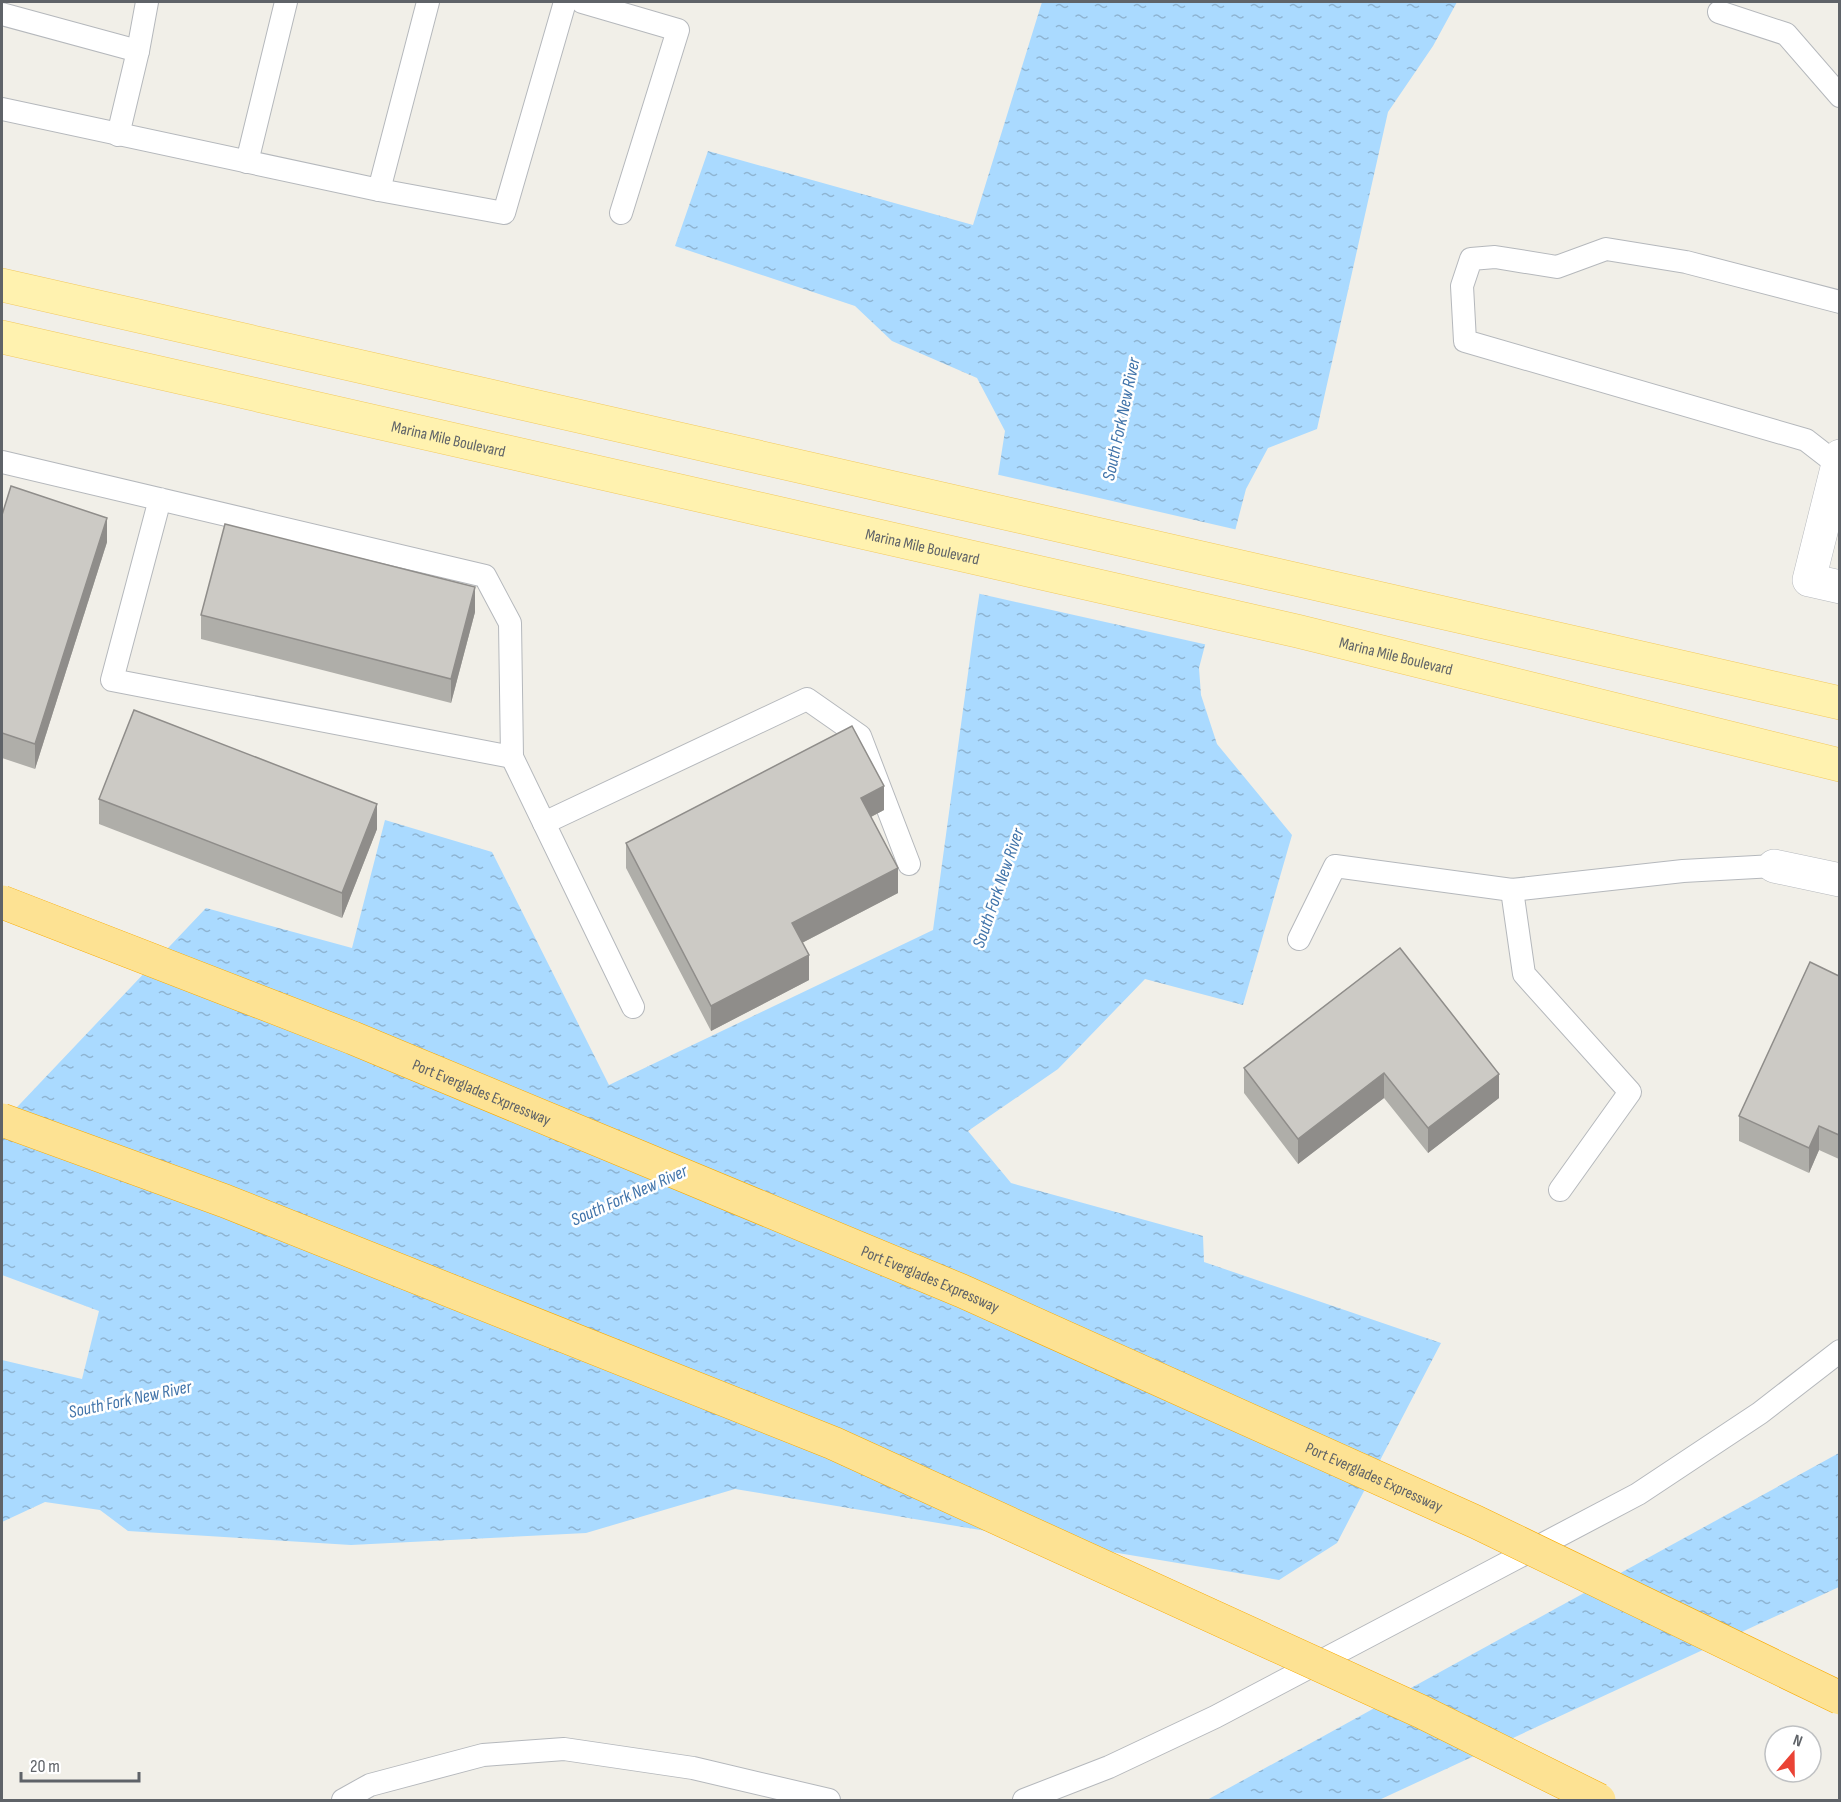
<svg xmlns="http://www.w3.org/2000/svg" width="1841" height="1802" font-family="'Sofia Sans Condensed',sans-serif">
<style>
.water{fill:url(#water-ripples)}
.pier{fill:#f1efe8}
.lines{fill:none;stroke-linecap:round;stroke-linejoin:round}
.lane-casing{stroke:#b5b8bc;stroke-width:24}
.street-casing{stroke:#b5b8bc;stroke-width:34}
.primary-casing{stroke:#f2c960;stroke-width:34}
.lane{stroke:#fff;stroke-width:22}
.street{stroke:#fff;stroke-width:33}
.primary{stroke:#fff2af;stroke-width:33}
.highway-bridge-casing{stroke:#f9ab00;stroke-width:34;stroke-linecap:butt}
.highway-bridge{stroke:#fde293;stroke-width:33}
.wall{fill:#afaea9}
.shaded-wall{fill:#8f8d8a}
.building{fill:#cccac5;stroke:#8f8d8a;stroke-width:1.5}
.labels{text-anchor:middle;stroke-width:5;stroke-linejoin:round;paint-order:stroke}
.street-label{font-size:16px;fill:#5f6368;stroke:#fff}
.water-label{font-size:18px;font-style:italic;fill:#4174aa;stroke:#fff}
</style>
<defs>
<pattern id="water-ripples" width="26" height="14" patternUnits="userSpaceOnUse" patternTransform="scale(1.5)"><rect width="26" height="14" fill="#aadaff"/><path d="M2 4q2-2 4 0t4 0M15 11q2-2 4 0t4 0" fill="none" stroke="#8eb4d2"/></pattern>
</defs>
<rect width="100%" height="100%" fill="#f1efe8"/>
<g class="water">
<polygon points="1042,2 1457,2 1433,46 1388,112 1317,429 1268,448 1246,489 1199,668 1201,695 1217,744 1292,835 1243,1005 1145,979 1058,1069 968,1131 1011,1183 1203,1236 1204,1262 1441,1343 1337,1543 1279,1580 735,1489 586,1533 351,1545 128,1531 100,1510 45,1502 2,1522 2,1360 82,1379 99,1311 2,1275 2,1123 206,908 352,948 385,820 492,852 609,1085 933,930 975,622 1005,431 977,378 892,341 855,306 675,246 708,151 973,225"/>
<polygon points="1839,1453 1839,1587 1379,1800 1207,1800"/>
</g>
<polygon class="pier" points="995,474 1238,530 1208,645 976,593"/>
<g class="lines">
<defs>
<g id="lane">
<polyline points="582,2 678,30 621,213"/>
<polyline points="1719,12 1786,34 1840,96"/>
<polyline points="2,14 138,51 118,135"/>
<polyline points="138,51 147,2"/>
<polyline points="2,109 379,190 504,213 565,2"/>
<polyline points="247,162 286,2"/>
<polyline points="379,190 428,2"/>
<polyline points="2,462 485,576 510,623 512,757 112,680 160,499"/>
<polyline points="1837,464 1806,440 1465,341 1462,286 1471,259 1495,257 1557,267 1606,249 1686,262 1840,302"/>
<polyline points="512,757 633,1007"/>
<polyline points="544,823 807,699 860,736 909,864"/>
<polyline points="1512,890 1524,974 1630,1092 1560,1190"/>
<polyline points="1299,939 1335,866 1512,890 1683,871 1774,866"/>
<polyline points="343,1800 370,1785 483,1755 564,1749 693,1768 829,1800"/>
<polyline points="1024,1800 1109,1767 1215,1717 1638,1494 1760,1413 1840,1351"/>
</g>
<g id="street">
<polyline points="1840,456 1809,580 1840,587"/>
<polyline points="1774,866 1840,880"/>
</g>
<g id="primary">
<polyline points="2,285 1840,703"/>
<path id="s1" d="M2 337 1297 631 1840 765"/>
</g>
</defs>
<use href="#lane" class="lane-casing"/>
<use href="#street" class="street-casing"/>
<use href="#primary" class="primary-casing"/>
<use href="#lane" class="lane"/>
<use href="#street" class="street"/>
<use href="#primary" class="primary"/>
<defs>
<g id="highway-bridge">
<path id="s2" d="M2 902 353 1038 962 1291 1476 1522 1840 1698"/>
<polyline points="2,1120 225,1201 833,1443 1422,1712 1599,1800"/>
</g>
</defs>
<use href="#highway-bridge" class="highway-bridge-casing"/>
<use href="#highway-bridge" class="highway-bridge"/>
</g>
<g class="wall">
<polygon points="2,515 107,542 35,769 2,758"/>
<polygon points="475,612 451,703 201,639 201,615"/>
<polygon points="99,799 377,829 342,918 99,824"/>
<polygon points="884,810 871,817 898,893 802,943 809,980 711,1031 626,868 626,843"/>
<polygon points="1400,948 1499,1098 1428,1153 1384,1098 1298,1164 1244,1093 1244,1068"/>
<polygon points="1839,976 1839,1159 1819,1150 1809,1173 1739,1141 1739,1116"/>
</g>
<g class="shaded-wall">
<polygon points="107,518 107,542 35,769 35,744"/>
<polygon points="475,587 475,612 451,703 451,679"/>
<polygon points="884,786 884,810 861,822 861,798"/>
<polygon points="377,804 377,829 342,918 342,893"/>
<polygon points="898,868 898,893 792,948 792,923"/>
<polygon points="809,955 809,980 711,1031 711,1006"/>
<polygon points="1384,1073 1384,1098 1298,1164 1298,1139"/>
<polygon points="1499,1074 1499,1098 1428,1153 1428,1128"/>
<polygon points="1819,1126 1819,1150 1809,1173 1809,1148"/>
</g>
<g class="building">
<polygon points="11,486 107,518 35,744 2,733 2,515"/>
<polygon points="225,524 475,587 451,679 201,615"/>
<polygon points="134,710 377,804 342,893 99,799"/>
<polygon points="852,726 884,786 861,798 898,868 792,923 809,955 711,1006 626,843"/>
<polygon points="1400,948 1499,1074 1428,1128 1384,1073 1298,1139 1244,1068"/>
<polygon points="1810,962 1839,976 1839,1135 1819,1126 1809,1148 1739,1116"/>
</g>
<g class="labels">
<g class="street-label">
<text dy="6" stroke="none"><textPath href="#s1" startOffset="458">Marina Mile Boulevard</textPath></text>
<text dy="6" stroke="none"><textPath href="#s1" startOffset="944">Marina Mile Boulevard</textPath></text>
<text dy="6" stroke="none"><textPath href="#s1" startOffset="1430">Marina Mile Boulevard</textPath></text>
<text dy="6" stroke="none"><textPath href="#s2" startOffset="516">Port Everglades Expressway</textPath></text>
<text dy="6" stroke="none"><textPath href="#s2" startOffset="1002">Port Everglades Expressway</textPath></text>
<text dy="6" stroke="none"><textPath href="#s2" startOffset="1488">Port Everglades Expressway</textPath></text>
</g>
<g class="water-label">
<text transform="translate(1121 419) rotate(-78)" y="6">South Fork New River</text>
<text transform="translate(998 888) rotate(-71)" y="6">South Fork New River</text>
<text transform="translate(629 1195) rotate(-24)" y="6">South Fork New River</text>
<text transform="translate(130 1399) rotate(-12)" y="6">South Fork New River</text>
</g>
</g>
<rect width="1841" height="1802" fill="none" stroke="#5f6368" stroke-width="6"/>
<g transform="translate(1793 1754) rotate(20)"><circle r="28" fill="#ffffff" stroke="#bfc1c3" stroke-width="1.5"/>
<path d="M0-4.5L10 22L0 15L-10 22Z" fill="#ea4335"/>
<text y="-9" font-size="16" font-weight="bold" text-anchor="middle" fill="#5f6368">N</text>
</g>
<path d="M21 1772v9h118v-9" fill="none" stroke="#5f6368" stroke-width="3"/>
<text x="30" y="1772" font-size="18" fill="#5f6368" stroke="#ffffff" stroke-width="4.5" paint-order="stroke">20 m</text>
</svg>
